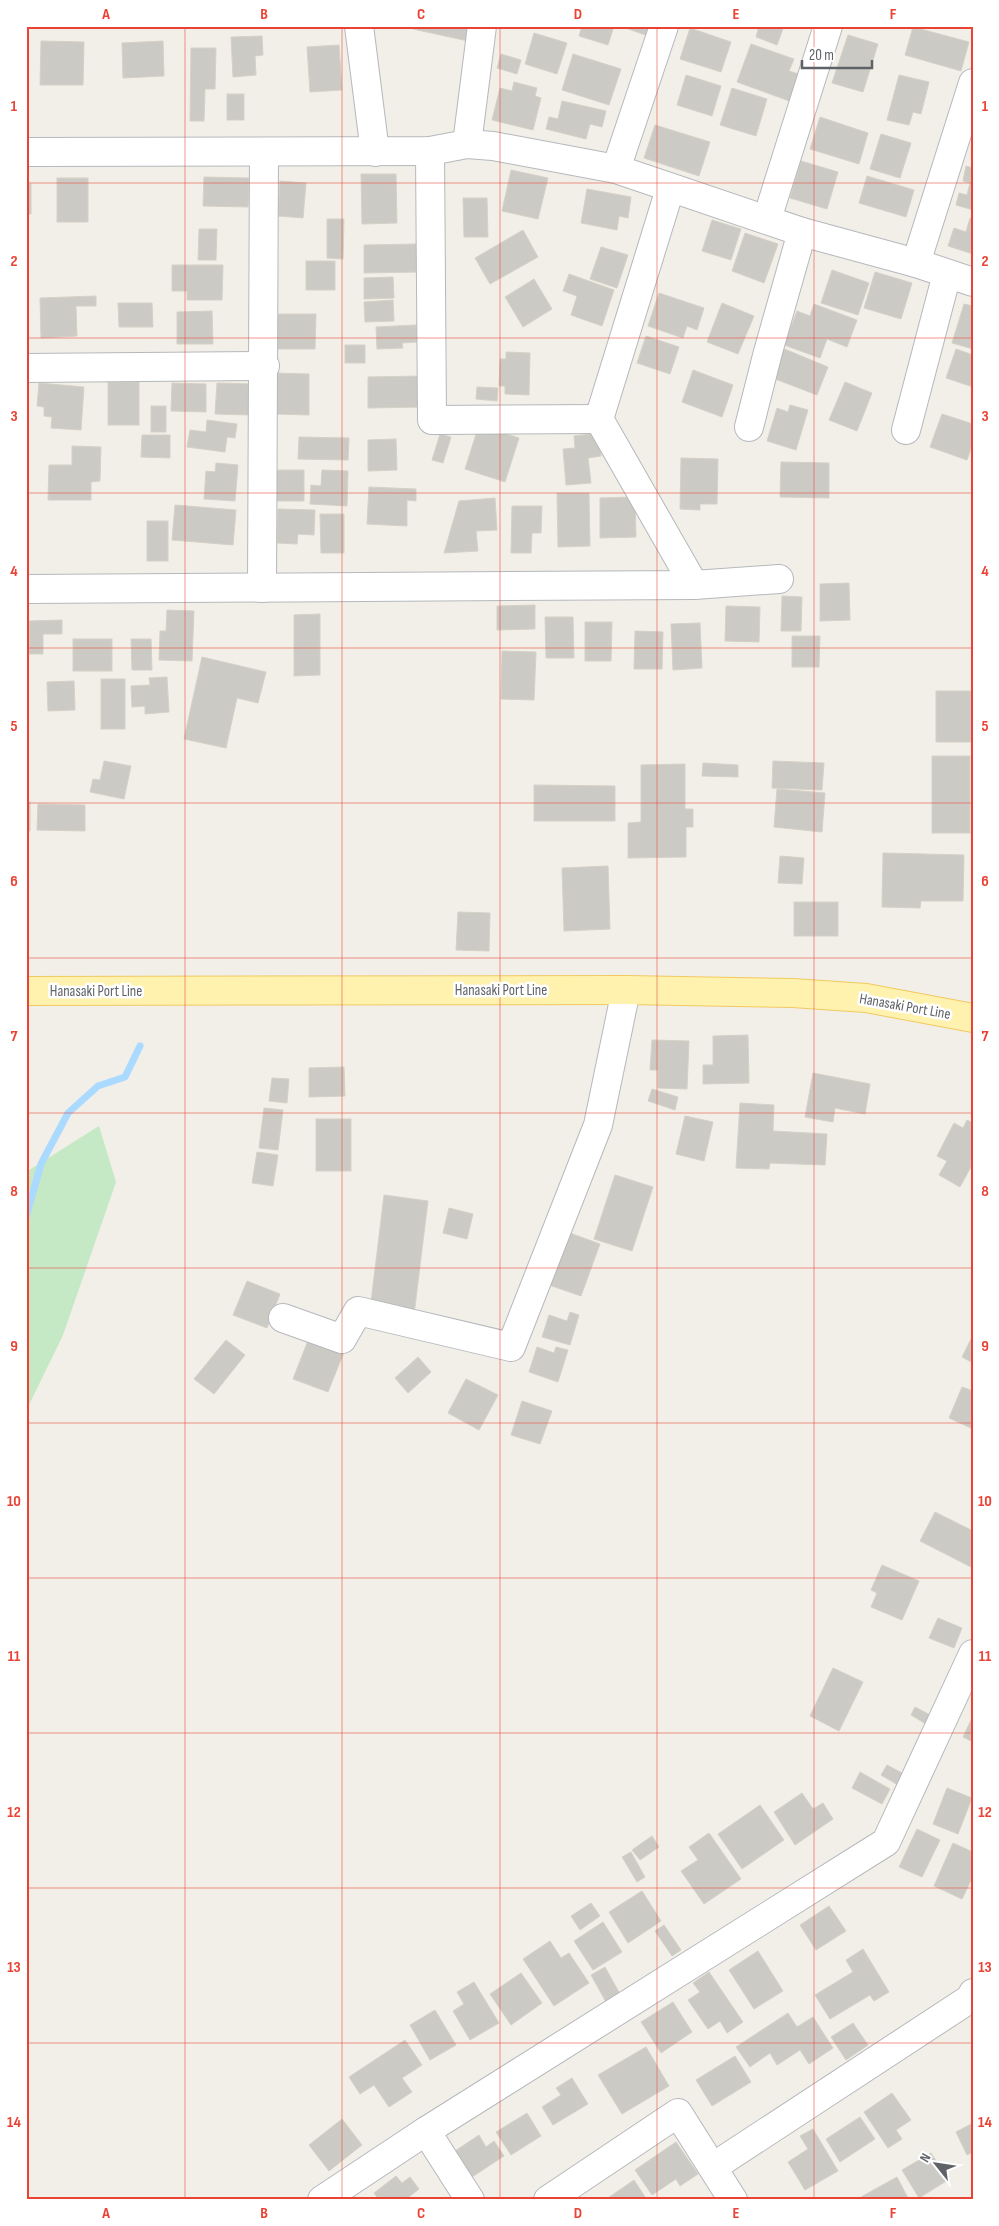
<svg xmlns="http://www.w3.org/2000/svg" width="999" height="2226" font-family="'Sofia Sans Condensed',sans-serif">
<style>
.green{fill:#c5e8c5}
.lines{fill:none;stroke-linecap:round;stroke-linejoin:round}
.stream{stroke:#aadaff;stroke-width:7}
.building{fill:#cccac5;stroke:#d6d1c6}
.minor-casing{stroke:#b5b8bc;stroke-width:30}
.major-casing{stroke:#f2c960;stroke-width:30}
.minor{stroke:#fff;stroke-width:28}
.major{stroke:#fff2af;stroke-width:28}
.grid{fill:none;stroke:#ea4335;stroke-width:1;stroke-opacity:0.55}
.labels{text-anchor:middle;stroke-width:5;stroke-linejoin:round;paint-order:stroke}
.street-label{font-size:15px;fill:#5f6368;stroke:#fff}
.neatline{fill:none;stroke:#ea4335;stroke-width:2}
.grid-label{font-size:16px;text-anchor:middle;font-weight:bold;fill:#ea4335}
</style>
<rect width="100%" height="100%" fill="#f1efe8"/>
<polygon class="green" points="99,1126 116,1182 63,1335 26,1411 26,1172"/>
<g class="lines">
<polyline class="stream" points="26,1217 41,1164 68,1113 98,1086 125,1077 140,1046"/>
</g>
<g class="building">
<polygon points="413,26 472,26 468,41 413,29"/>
<polygon points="582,26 614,26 608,45 579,36"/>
<polygon points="620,26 654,26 651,37"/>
<polygon points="759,26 784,26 777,45 756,37"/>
<polygon points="913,27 969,42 961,71 905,55"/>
<polygon points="690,28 731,42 721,72 680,59"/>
<polygon points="534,33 567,43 557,74 525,64"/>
<polygon points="848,35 878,44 863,92 832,83"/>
<polygon points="262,36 263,55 255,56 256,75 233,77 231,37"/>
<polygon points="41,41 84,42 83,85 40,85"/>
<polygon points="163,41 164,76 123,78 122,43"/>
<polygon points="751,44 794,59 789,71 802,75 792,102 737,82"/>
<polygon points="339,45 342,90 310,92 307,47"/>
<polygon points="191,48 216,48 215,89 205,89 204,121 190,121"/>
<polygon points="501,54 521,60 517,74 497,68"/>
<polygon points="573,54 621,69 609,105 562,90"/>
<polygon points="686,75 721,86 712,116 677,105"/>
<polygon points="899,75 929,82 921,114 913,112 909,125 887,120"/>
<polygon points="514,82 537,88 535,96 541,98 533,130 492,120 500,88 512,91"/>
<polygon points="732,88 767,99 756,136 720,125"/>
<rect x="227" y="94" width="17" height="26"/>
<polygon points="562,101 606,111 602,127 590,124 586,139 546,129 549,117 558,119"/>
<polygon points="820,117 868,133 859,164 810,149"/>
<polygon points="655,125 710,142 699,176 644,158"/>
<polygon points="881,134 911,143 900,178 870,169"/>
<polygon points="801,161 838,172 827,209 790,198"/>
<polygon points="966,166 973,168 973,210 956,205 959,193 967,195 970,183 963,181"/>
<polygon points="511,170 548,178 538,219 502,211"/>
<polygon points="361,174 396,174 397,223 362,224"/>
<polygon points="867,176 914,190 906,217 859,203"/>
<polygon points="204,177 249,178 248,207 203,206"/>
<rect x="57" y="178" width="31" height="44"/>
<polygon points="280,181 306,183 303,218 278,216"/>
<rect x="26" y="184" width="5" height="30"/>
<polygon points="587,189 631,197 628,218 619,216 617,230 581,223"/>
<polygon points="463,198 487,198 488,237 464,237"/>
<polygon points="970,218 973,219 973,254 948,246 954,228 966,232"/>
<polygon points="327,219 344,219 343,259 327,258"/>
<polygon points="712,220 741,229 731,260 702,251"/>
<polygon points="199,229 217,229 216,260 198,260"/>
<polygon points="523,230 538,257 490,284 475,258"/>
<polygon points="745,233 778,244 764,283 732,271"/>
<polygon points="417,244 418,272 364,273 364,245"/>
<polygon points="601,247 628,255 617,288 590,279"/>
<rect x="306" y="261" width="29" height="29"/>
<polygon points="172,265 223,265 222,300 187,300 187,291 172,291"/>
<polygon points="832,270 869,283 858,315 821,303"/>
<polygon points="875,272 912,283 901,319 864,308"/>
<polygon points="569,274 614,290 602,326 571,315 577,296 563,291"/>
<polygon points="393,277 394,298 364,299 364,278"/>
<polygon points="534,279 552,309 523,327 505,297"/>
<polygon points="659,293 704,308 697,330 687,326 683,338 648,326"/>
<polygon points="96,296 96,306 76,306 77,336 41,338 40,298"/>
<polygon points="393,300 394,321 365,322 364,302"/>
<polygon points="118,303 152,303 153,327 119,327"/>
<polygon points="722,303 754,316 738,354 707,342"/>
<polygon points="814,304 857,320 847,347 827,339 820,358 784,345 797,311 810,316"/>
<polygon points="964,304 973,306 973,349 952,343"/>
<polygon points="212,311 213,344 177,344 177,312"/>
<polygon points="278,314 316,314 315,349 277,349"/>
<polygon points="416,325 417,342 402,343 403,348 377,349 376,327"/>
<polygon points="646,336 679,347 670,374 637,363"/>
<rect x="345" y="345" width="20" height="18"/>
<polygon points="782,348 828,367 817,395 770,377"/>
<polygon points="956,349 973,355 973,387 946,378"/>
<polygon points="506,352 530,353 529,395 505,394 505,386 499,386 500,359 506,359"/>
<polygon points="693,370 733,385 722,417 682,402"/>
<polygon points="275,373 309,374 309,415 274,414"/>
<polygon points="422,376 422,407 368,408 368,377"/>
<rect x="108" y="382" width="31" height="43"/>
<polygon points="845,382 872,393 857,431 829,420"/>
<polygon points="39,383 84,387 81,430 51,428 52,417 44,416 44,407 37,406"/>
<polygon points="172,383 206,384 206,412 171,411"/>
<polygon points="217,383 252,384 251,415 215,414"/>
<polygon points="477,387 498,388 497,401 476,399"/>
<polygon points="790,405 808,410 796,450 767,441 777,408 788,412"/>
<rect x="151" y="406" width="15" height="26"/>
<polygon points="942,414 973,424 973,443 967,460 930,447"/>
<polygon points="207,420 237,424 235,438 227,437 225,452 187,447 190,430 206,432"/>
<polygon points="479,425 519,438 505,482 465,469"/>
<polygon points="599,433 601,456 588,458 591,483 566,485 563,449 575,448 574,436"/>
<polygon points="440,434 451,437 443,463 432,460"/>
<polygon points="142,435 170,435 170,458 141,457"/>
<polygon points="299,437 349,438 348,460 298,459"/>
<polygon points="396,439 397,470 368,471 368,440"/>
<polygon points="72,446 101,447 100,481 91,482 91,500 48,500 49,465 72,465"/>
<polygon points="681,458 718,459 717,504 700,504 700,510 680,509"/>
<polygon points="781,462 829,463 829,498 780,497"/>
<polygon points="216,463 238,465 235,501 204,499 206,471 215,472"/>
<polygon points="276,470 304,470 304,501 275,501"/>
<polygon points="322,470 348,471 347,506 310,504 311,485 321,486"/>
<polygon points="369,487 416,489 416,501 407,500 407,526 367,524"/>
<polygon points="557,493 589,493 590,546 558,547"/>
<polygon points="635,497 636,537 600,538 600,498"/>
<polygon points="495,498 497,530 476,531 478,551 444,553 459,501"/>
<polygon points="175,505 236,510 233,545 172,540"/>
<polygon points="512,506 542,506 541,533 532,533 531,553 511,553"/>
<polygon points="278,509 315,510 314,535 298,534 297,544 277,543"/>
<polygon points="320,514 344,514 344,553 321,553"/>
<rect x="147" y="521" width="21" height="40"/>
<polygon points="849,583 850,620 820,621 820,584"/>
<polygon points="782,596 802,597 801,631 781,631"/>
<polygon points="535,605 535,629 497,630 497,606"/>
<polygon points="726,606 760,607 759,642 725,641"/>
<polygon points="167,610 194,611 192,661 159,660 160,631 166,631"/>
<polygon points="320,614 320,675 294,676 294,615"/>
<polygon points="545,617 573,617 574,658 546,658"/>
<polygon points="62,620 62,634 43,634 43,654 29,654 29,621"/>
<polygon points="585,622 612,622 611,661 585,661"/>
<polygon points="700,623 702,668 673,670 671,624"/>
<polygon points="635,631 663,632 662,669 634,669"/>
<polygon points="792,636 820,636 819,667 792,667"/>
<rect x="73" y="639" width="39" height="32"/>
<polygon points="131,639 151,639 152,670 132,670"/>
<polygon points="502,651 536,652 534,700 501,699"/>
<polygon points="202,657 266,672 258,703 237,698 226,748 184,739"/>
<polygon points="167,677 169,712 145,714 145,706 132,707 131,686 150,685 149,678"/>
<rect x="101" y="679" width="24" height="50"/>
<polygon points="74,681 75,710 48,711 47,682"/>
<rect x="936" y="691" width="35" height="51"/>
<rect x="932" y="756" width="38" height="77"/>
<polygon points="104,761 131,766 124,799 90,792 93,779 100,780"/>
<polygon points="773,761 824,763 822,790 772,788"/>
<polygon points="703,763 738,765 738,777 702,776"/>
<polygon points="685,764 685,809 693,809 693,827 686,827 686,857 628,858 628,823 641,822 641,765"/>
<polygon points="534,785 615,786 615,821 534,821"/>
<polygon points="777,789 825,793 822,832 774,827"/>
<rect x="26" y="802" width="4" height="29"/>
<polygon points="38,804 85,805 85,831 37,830"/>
<polygon points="883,853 964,855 963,901 921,901 920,908 882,907"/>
<polygon points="780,856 804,858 802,884 778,883"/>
<polygon points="608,866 610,929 564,931 562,868"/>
<rect x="794" y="902" width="44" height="34"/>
<polygon points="458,912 490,913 489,951 456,950"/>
<polygon points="748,1035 749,1083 703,1084 703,1065 713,1065 713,1036"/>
<polygon points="652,1040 689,1041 687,1089 658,1088 658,1070 650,1070"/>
<polygon points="344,1067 345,1096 309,1097 309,1068"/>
<polygon points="813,1073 870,1084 865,1114 835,1108 833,1122 805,1117"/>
<polygon points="272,1078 289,1079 287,1103 269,1101"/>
<polygon points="652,1089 678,1097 675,1110 648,1101"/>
<polygon points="740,1103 774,1105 773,1131 827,1134 825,1165 770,1163 769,1169 736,1168"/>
<polygon points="264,1108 283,1110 278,1150 259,1148"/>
<polygon points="685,1116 713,1122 704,1161 676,1154"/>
<rect x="316" y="1119" width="35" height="52"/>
<polygon points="967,1120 973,1123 973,1163 960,1187 939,1175 947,1161 937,1156 954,1123 963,1128"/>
<polygon points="257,1152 278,1155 273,1186 252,1183"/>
<polygon points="615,1175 653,1187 632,1251 594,1239"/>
<polygon points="384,1195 428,1201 414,1315 370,1310"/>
<polygon points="449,1208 473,1214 467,1239 443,1233"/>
<polygon points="567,1232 600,1244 581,1296 549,1285"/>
<polygon points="247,1281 280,1294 267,1328 233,1315"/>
<polygon points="570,1312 579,1315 570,1345 542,1337 549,1315 567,1321"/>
<polygon points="973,1335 973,1363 962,1357"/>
<polygon points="309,1338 344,1352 328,1392 293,1379"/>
<polygon points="226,1340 245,1355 214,1394 194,1379"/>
<polygon points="537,1347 554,1353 556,1347 568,1350 558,1382 529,1372"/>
<polygon points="418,1357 431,1372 408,1393 395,1378"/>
<polygon points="466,1379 498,1395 479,1430 448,1413"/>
<polygon points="962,1387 973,1391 973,1429 949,1418"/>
<polygon points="522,1401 552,1411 540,1444 511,1435"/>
<polygon points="935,1512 973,1531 973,1568 920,1541"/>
<polygon points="882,1565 919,1581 902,1620 871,1607 877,1593 871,1590"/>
<polygon points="938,1618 962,1628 954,1648 929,1638"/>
<polygon points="833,1668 863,1682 839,1731 810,1716"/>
<polygon points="915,1707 930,1715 926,1724 911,1715"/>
<polygon points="973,1716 973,1742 963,1737"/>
<polygon points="887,1765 904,1774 898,1785 881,1775"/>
<polygon points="860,1772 890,1789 882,1804 852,1788"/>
<polygon points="947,1788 972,1798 958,1834 933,1824"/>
<polygon points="802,1793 813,1809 823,1803 833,1819 795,1845 774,1812"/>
<polygon points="760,1805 784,1840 742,1869 718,1834"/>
<polygon points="917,1829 940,1840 922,1877 899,1867"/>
<polygon points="709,1833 741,1879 704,1904 681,1871 698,1860 689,1847"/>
<polygon points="652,1836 659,1847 640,1860 632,1850"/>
<polygon points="953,1843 973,1852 973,1876 962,1899 934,1886"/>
<polygon points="631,1852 645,1877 637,1882 622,1857"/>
<polygon points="642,1891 661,1921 628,1943 609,1912"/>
<polygon points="591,1903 600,1916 580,1930 571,1916"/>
<polygon points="829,1906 846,1931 816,1950 800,1925"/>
<polygon points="603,1922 622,1952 593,1970 574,1941"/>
<polygon points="664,1925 681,1950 672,1956 655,1931"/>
<polygon points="550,1941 561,1958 569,1953 589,1983 554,2006 523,1959"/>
<polygon points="863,1949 889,1992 874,2001 870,1995 830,2019 815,1995 853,1972 846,1960"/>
<polygon points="758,1951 783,1991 754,2009 729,1970"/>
<polygon points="605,1967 620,1994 606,2002 591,1975"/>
<polygon points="709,1972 743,2022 727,2033 720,2021 708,2029 688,2000 700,1992 693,1983"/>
<polygon points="521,1973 542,2003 511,2025 490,1994"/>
<polygon points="474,1982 499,2023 470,2040 453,2011 464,2004 457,1992"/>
<polygon points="673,2002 692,2032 661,2053 641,2022"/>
<polygon points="435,2010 456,2045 430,2060 410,2025"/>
<polygon points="788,2013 797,2027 813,2017 833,2048 809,2064 800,2050 777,2065 770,2053 750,2067 736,2047"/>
<polygon points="853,2023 868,2045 846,2060 831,2037"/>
<polygon points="405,2040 422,2065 402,2078 412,2092 389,2107 374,2085 360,2094 349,2077"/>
<polygon points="646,2047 669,2086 622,2114 598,2075"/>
<polygon points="735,2056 751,2082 712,2106 696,2080"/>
<polygon points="572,2078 588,2104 553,2125 542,2107 561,2095 556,2088"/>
<polygon points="892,2093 911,2120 896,2130 902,2139 888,2148 864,2112"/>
<polygon points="527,2113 541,2136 511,2155 496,2132"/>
<polygon points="860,2117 875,2139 840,2162 826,2139"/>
<polygon points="342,2119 362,2145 329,2171 309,2145"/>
<polygon points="973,2123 973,2152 967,2155 956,2132"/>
<polygon points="813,2129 838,2171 805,2190 788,2162 808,2149 800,2136"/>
<polygon points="479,2135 486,2147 494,2141 504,2156 472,2177 455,2151"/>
<polygon points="676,2142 698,2174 680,2186 676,2179 652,2195 635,2170"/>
<polygon points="931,2153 948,2180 919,2198 902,2170"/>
<polygon points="396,2176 402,2183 410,2177 419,2189 405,2200 379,2200 374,2193"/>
<polygon points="897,2177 909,2200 862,2200 861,2197"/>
<polygon points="634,2180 647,2200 605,2200"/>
</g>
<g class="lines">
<defs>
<g id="minor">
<polyline points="359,26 375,152"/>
<polyline points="467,144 482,26"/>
<polyline points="430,151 432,420 599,419"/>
<polyline points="26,152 430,151 467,144 493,146 616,169 802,232 916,263 973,282"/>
<polyline points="616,169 664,26"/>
<polyline points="670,189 599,419 694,585"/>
<polyline points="767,219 828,26"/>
<polyline points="916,263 973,83"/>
<polyline points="26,368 265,366"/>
<polyline points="749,427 768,352 802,232"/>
<polyline points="906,430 947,274"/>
<polyline points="262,588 264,152"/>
<polyline points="26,589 694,585 779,579"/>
<polyline points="283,1318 342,1339 358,1311 511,1347 598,1125 626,990"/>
<polyline points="426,2131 470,2200"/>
<polyline points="713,2167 971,1998 973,1993"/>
<polyline points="322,2200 426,2131 886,1842 973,1654"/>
<polyline points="548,2200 678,2113 733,2200"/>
</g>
<polyline id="major" points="26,991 626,990 793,993 866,998 973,1018"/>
</defs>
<use href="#minor" class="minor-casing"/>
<use href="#major" class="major-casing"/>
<use href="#minor" class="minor"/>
<use href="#major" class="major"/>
</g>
<path class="grid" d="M185 26V2200M342 26V2200M500 26V2200M657 26V2200M814 26V2200M26 183H973M26 338H973M26 493H973M26 648H973M26 803H973M26 958H973M26 1113H973M26 1268H973M26 1423H973M26 1578H973M26 1733H973M26 1888H973M26 2043H973"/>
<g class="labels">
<g class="street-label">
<text x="501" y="995">Hanasaki Port Line</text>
<text x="96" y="996">Hanasaki Port Line</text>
<text transform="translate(905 1006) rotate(10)" y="5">Hanasaki Port Line</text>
</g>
</g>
<rect width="999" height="2226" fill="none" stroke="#ffffff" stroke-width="55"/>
<g transform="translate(936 2164) rotate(300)" stroke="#ffffff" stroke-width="4" paint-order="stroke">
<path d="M0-4L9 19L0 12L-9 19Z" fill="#5f6368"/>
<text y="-8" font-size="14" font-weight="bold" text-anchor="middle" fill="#5f6368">N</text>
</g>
<path d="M802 60v8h70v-8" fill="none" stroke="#5f6368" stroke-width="2.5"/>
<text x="809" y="60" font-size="15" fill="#5f6368" stroke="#ffffff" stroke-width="4" paint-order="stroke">20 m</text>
<rect x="28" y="28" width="944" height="2170" class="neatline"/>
<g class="grid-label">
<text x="106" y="19">A</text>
<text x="264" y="19">B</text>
<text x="421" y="19">C</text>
<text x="578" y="19">D</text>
<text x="736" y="19">E</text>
<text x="893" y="19">F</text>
<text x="14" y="111">1</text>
<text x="985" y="111">1</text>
<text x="14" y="266">2</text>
<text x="985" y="266">2</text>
<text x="14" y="421">3</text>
<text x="985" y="421">3</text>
<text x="14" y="576">4</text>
<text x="985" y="576">4</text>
<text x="14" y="731">5</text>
<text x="985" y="731">5</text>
<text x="14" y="886">6</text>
<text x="985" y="886">6</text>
<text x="14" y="1041">7</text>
<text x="985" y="1041">7</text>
<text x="14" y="1196">8</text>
<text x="985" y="1196">8</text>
<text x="14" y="1351">9</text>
<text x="985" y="1351">9</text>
<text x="14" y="1506">10</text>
<text x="985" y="1506">10</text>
<text x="14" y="1661">11</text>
<text x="985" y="1661">11</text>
<text x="14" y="1817">12</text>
<text x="985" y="1817">12</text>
<text x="14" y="1972">13</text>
<text x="985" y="1972">13</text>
<text x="14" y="2127">14</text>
<text x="985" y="2127">14</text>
<text x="106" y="2218">A</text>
<text x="264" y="2218">B</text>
<text x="421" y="2218">C</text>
<text x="578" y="2218">D</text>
<text x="736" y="2218">E</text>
<text x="893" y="2218">F</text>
</g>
</svg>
